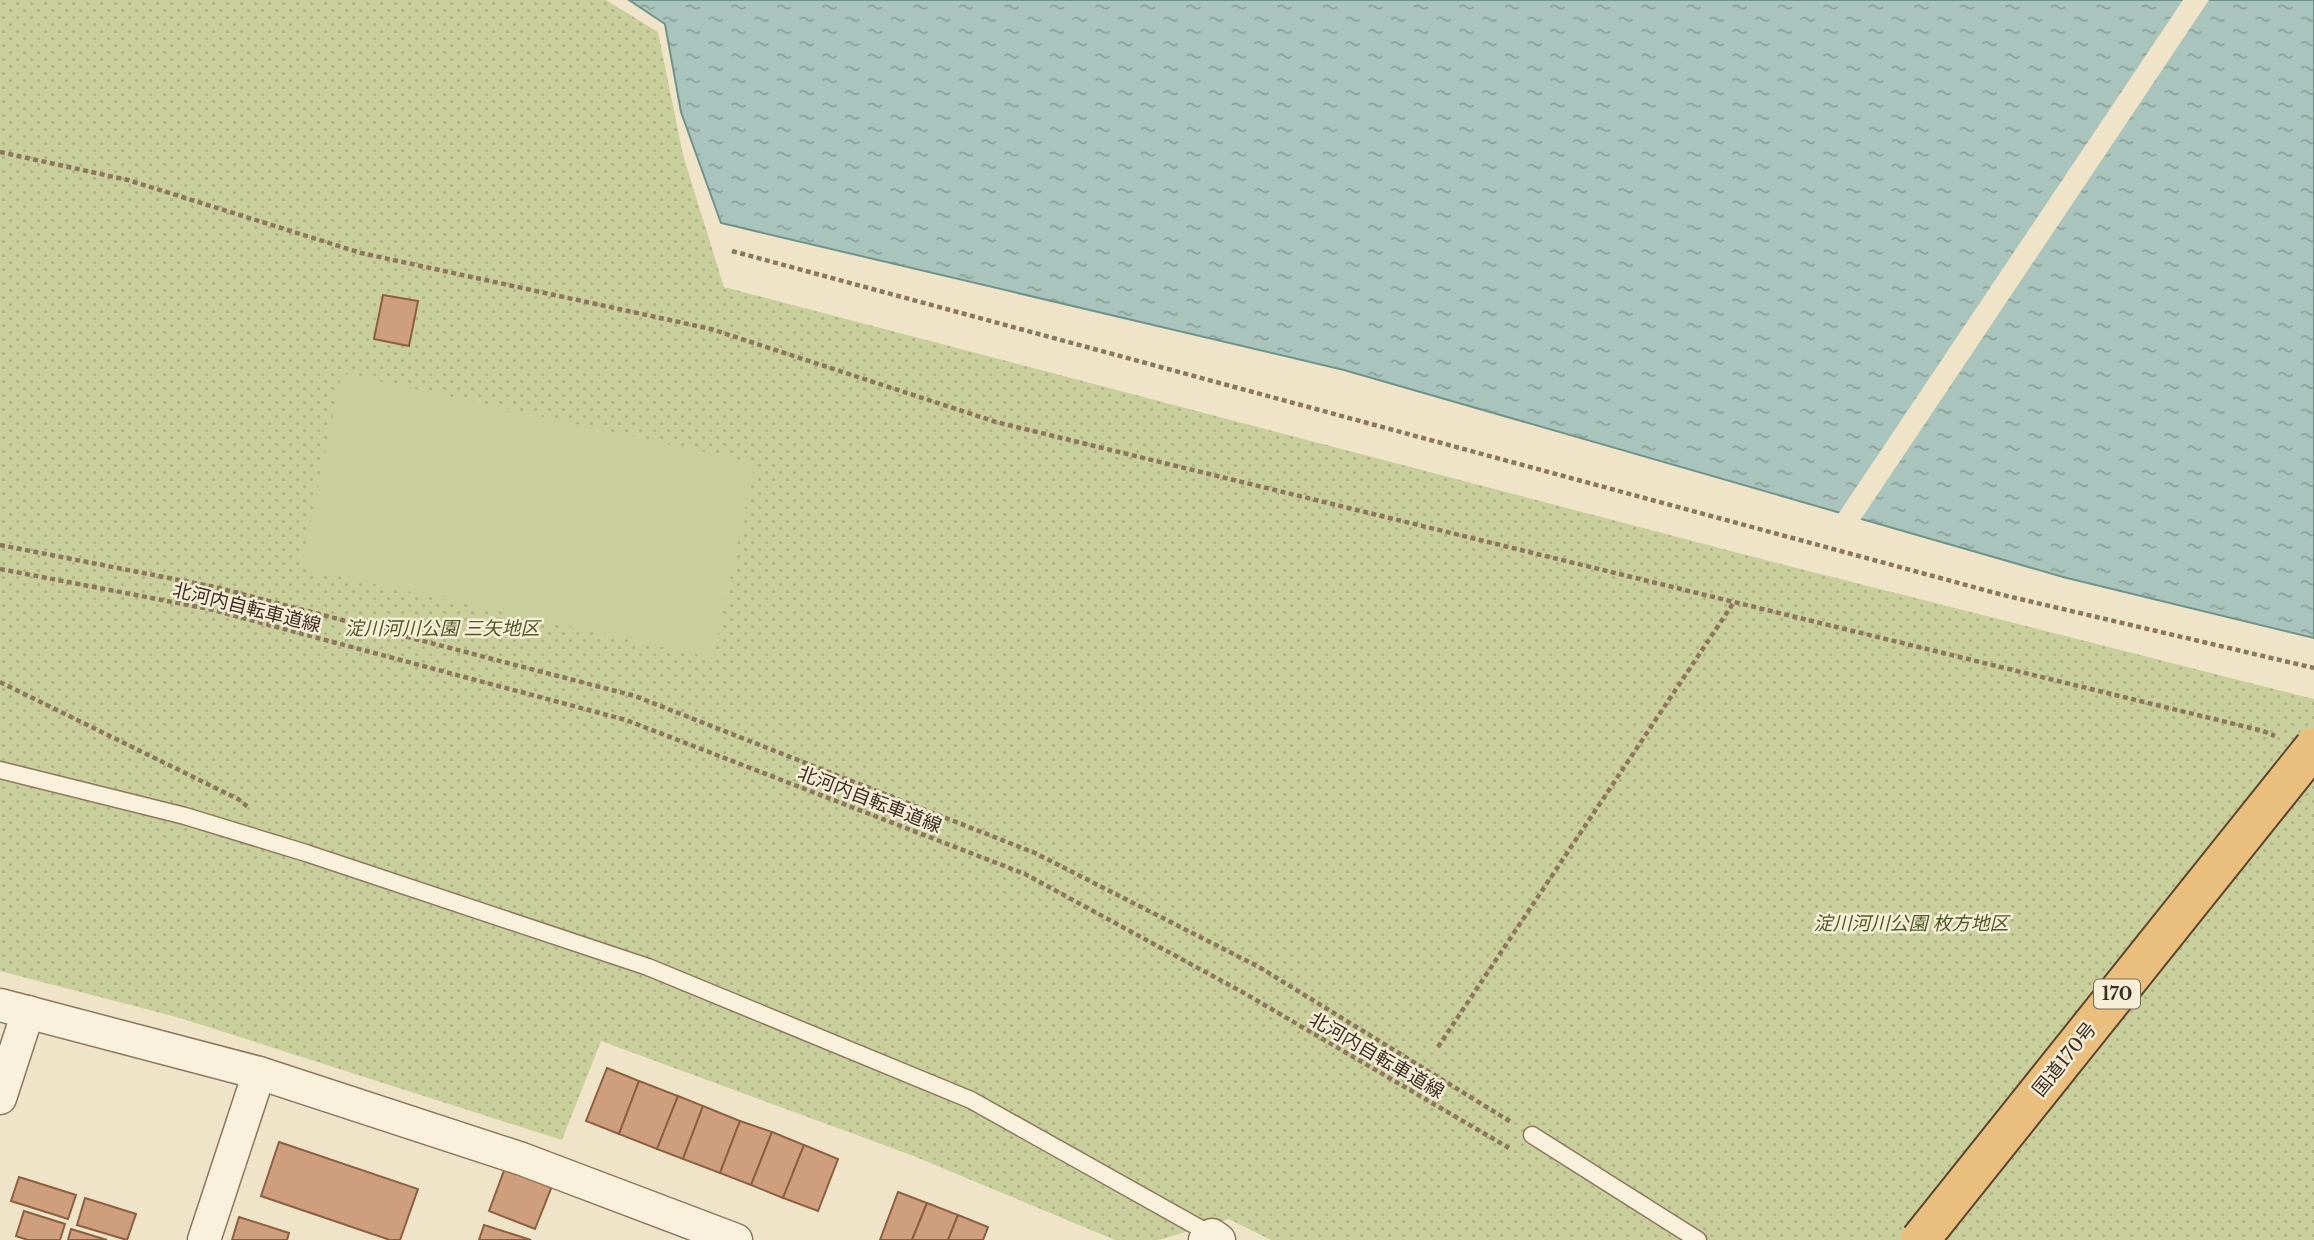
<svg xmlns="http://www.w3.org/2000/svg" width="2314" height="1240" font-family="'Libre Baskerville','Noto Sans JP',serif">
<style>
.park{fill:url(#park-dots)}
.pitch{fill:#c9cf9b}
.water{fill:url(#water-ripples);stroke:#6f938a;stroke-width:2}
.pier{fill:#f0e4c8}
.building{fill:#cf9f7d;stroke:#8d5f41;stroke-width:2}
.lines{fill:none;stroke-linecap:round;stroke-linejoin:round}
.service-casing{stroke:#8d765c;stroke-width:19}
.minor-casing{stroke:#8d765c;stroke-width:35}
.path{stroke:#8d765c;stroke-width:4.5;stroke-dasharray:5 3.5;stroke-linecap:butt}
.service{stroke:#faf1dc;stroke-width:16}
.minor{stroke:#faf1dc;stroke-width:32}
.trunk-bridge-casing{stroke:#5b4430;stroke-width:42;stroke-linecap:butt}
.trunk-bridge{stroke:#eabe7c;stroke-width:38}
.labels{text-anchor:middle;stroke-width:5;stroke-linejoin:round;paint-order:stroke}
.shield{fill:#f7eed8;stroke:#756857;stroke-width:2}
.shield-label{font-size:18px;font-weight:bold;fill:#3d2e20}
.street-label{font-size:19px;fill:#3d2e20;stroke:#f7eed8}
.park-label{font-size:19px;font-style:italic;fill:#4d5a26;stroke:#f7eed8}
</style>
<defs>
<pattern id="park-dots" width="8" height="8" patternUnits="userSpaceOnUse" patternTransform="scale(1.75)"><rect width="8" height="8" fill="#c9cf9b"/><path d="M2 2h.1M6 6h.1" fill="none" stroke="#aeb285" stroke-width="1.8" stroke-linecap="round"/></pattern>
<pattern id="water-ripples" width="26" height="14" patternUnits="userSpaceOnUse" patternTransform="scale(1.75)"><rect width="26" height="14" fill="#a9c4bc"/><path d="M2 4q2-2 4 0t4 0M15 11q2-2 4 0t4 0" fill="none" stroke="#8ba098"/></pattern>
</defs>
<rect width="100%" height="100%" fill="#f0e4c8"/>
<polygon class="park" points="0,0 606,0 658,32 683,155 724,287 1773,562 2314,699 2314,1240 1271,1240 1229,1219 1159,1240 1115,1240 911,1155 601,1041 562,1140 180,1018 0,971"/>
<polygon class="pitch" points="342,373 755,463 713,658 301,568"/>
<polygon class="water" points="629,0 2314,0 2314,638 2063,577 1344,370 721,223 681,112 665,24"/>
<polygon class="pier" points="2183,0 2209,0 1859,522 1837,516"/>
<g class="building">
<polygon points="383,295 418,301 409,346 374,339"/>
<polygon points="607,1068 639,1081 619,1134 586,1121"/>
<polygon points="639,1081 678,1096 657,1149 619,1134"/>
<polygon points="678,1096 703,1106 683,1159 657,1149"/>
<polygon points="703,1106 740,1121 720,1173 683,1159"/>
<polygon points="740,1121 772,1132 751,1185 720,1173"/>
<polygon points="772,1132 804,1145 783,1198 751,1185"/>
<polygon points="279,1142 418,1189 400,1240 390,1240 261,1196"/>
<polygon points="804,1145 838,1159 818,1211 783,1198"/>
<polygon points="505,1168 552,1186 535,1229 489,1211"/>
<polygon points="19,1177 76,1195 68,1219 11,1201"/>
<polygon points="898,1192 927,1203 912,1240 880,1240"/>
<polygon points="85,1198 136,1214 127,1240 77,1225"/>
<polygon points="927,1203 958,1215 948,1240 912,1240"/>
<polygon points="24,1211 65,1224 60,1240 28,1240 16,1236"/>
<polygon points="958,1215 988,1227 983,1240 948,1240"/>
<polygon points="239,1217 289,1233 287,1240 232,1240"/>
<polygon points="484,1225 531,1240 479,1240"/>
<polygon points="71,1229 107,1240 68,1240"/>
</g>
<g class="lines">
<defs>
<g id="service">
<polyline points="0,770 185,816 306,853 648,967 971,1100 1212,1235"/>
<polyline points="1532,1135 1698,1240"/>
</g>
<g id="minor">
<polyline points="0,1005 259,1073 522,1159 736,1240"/>
<polyline points="0,1098 28,1012"/>
<polyline points="204,1240 259,1073"/>
<polyline points="1205,1240 1212,1235 1219,1240"/>
</g>
</defs>
<use href="#service" class="service-casing"/>
<use href="#minor" class="minor-casing"/>
<g class="path">
<polyline points="0,152 128,180 361,253 711,329 996,422 2263,731 2275,736"/>
<polyline points="732,251 2003,595 2314,668"/>
<polyline points="0,545 215,587 635,696 1035,853 1259,967 1511,1122"/>
<polyline points="0,569 209,609 626,720 1025,874 1244,993 1509,1148"/>
<polyline points="0,682 238,799 248,807"/>
<polyline points="1438,1047 1734,602"/>
</g>
<use href="#service" class="service"/>
<use href="#minor" class="minor"/>
<defs>
<polyline id="trunk-bridge" points="1920,1240 2314,747"/>
</defs>
<use href="#trunk-bridge" class="trunk-bridge-casing"/>
<use href="#trunk-bridge" class="trunk-bridge"/>
</g>
<g class="labels">
<rect class="shield" x="2094" y="979.5" width="46" height="29" rx="5"/>
<g class="shield-label">
<text x="2117" y="1000">170</text>
</g>
<g class="street-label">
<text transform="translate(247 607) rotate(14)" y="7">北河内自転車道線</text>
<text transform="translate(870 799) rotate(21)" y="7">北河内自転車道線</text>
<text transform="translate(1377 1055) rotate(30)" y="7">北河内自転車道線</text>
<text transform="translate(2064 1059) rotate(-51)" y="7">国道170号</text>
</g>
<g class="park-label">
<text x="442" y="635">淀川河川公園 三矢地区</text>
<text x="1911" y="930">淀川河川公園 枚方地区</text>
</g>
</g>
</svg>
